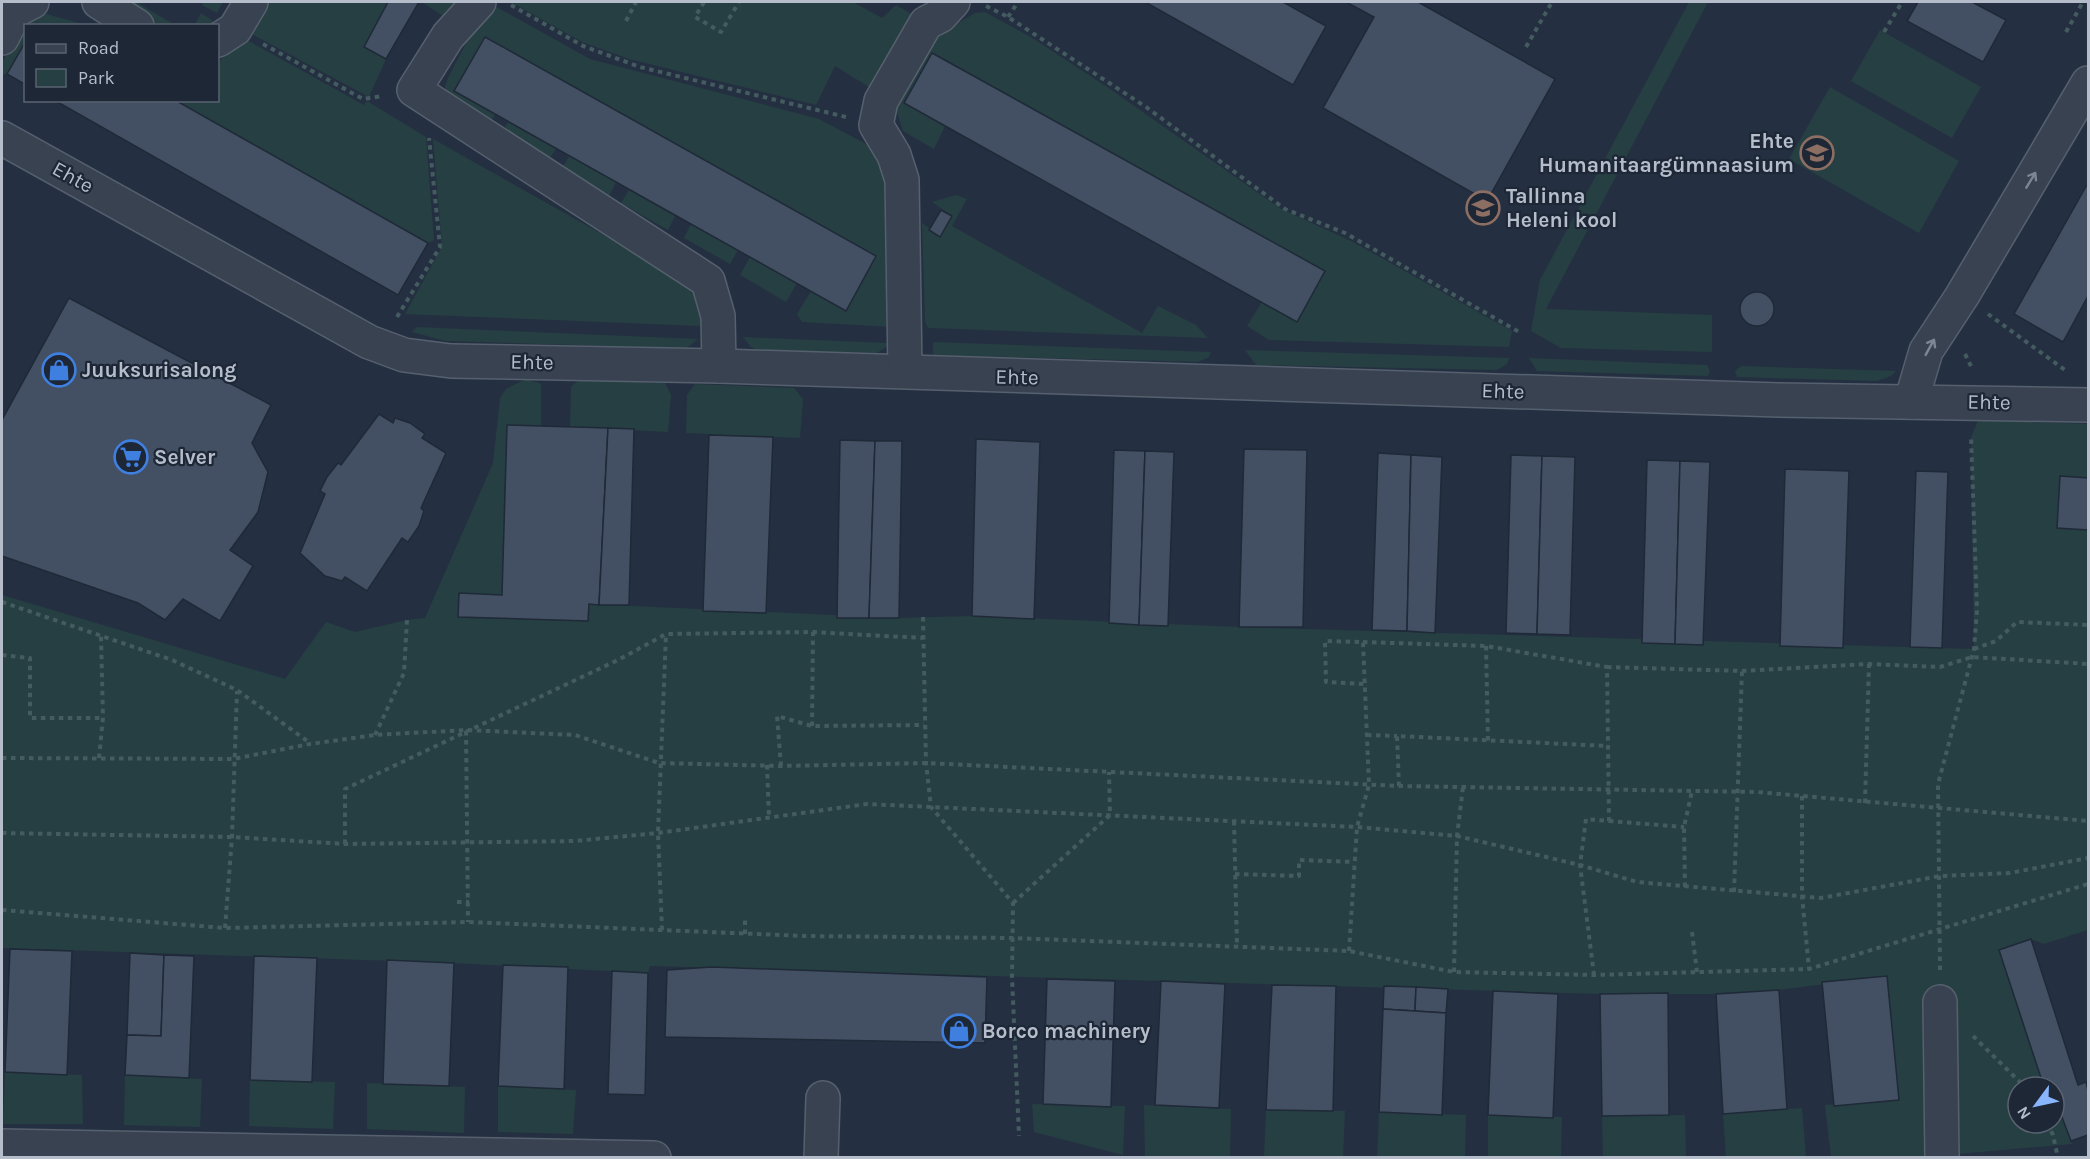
<svg xmlns="http://www.w3.org/2000/svg" width="2090" height="1159" font-family="Karla,sans-serif">
<style>
.green{fill:#263f42}
.building{fill:#435063;stroke:#1f2938;stroke-width:1.5}
.lines{fill:none;stroke-linecap:round;stroke-linejoin:round}
.minor-casing{stroke:#56606e;stroke-width:36}
.path{stroke:#445b5f;stroke-width:4;stroke-dasharray:4.5 4.5;stroke-linecap:butt}
.minor{stroke:#384251;stroke-width:33}
.oneway{stroke:#7d8694}
.labels{text-anchor:middle;stroke-width:4.5;stroke-linejoin:round;paint-order:stroke}
.poi-label{font-size:21px;font-weight:bold;fill:#b5bdcb;stroke:#1d2736;text-anchor:start}
.street-label{font-size:21px;fill:#b5bdcb;stroke:#1d2736}
</style>
<rect width="100%" height="100%" fill="#243041"/>
<g class="green">
<path d="M121 2H136L175 25C154 25 133 20 121 2Z"/>
<polygon points="204,2 223,2 217,13 202,5"/>
<polygon points="267,2 388,2 364,46 386,59 369,97 250,33"/>
<polygon points="422,2 468,2 446,18"/>
<polygon points="511,2 853,2 882,18 896,5 910,13 917,23 877,92 835,66 816,105 629,59 582,42"/>
<polygon points="1689,2 1708,2 1546,309 1712,315 1712,352 1561,348 1531,331 1540,280"/>
<polygon points="493,5 590,59 819,119 868,145 887,175 893,327 802,322 797,314 811,291 846,310 876,256 485,37 454,91 495,114 488,128 449,102 445,87 448,78 484,8"/>
<polygon points="985,12 1034,39 1110,89 1281,209 1353,242 1512,331 1509,347 1269,340 1247,326 1262,302 1297,322 1325,271 933,53 905,103 945,126 934,149 903,131 896,109 898,96 933,38 975,13"/>
<polygon points="43,13 86,25 42,25 36,22 34,25 26,26 25,41 7,74 2,74 2,62 27,19"/>
<polygon points="201,13 213,21 210,25 194,26"/>
<polygon points="1880,30 1981,87 1952,138 1851,81"/>
<polygon points="236,34 364,105 367,101 426,137 434,240 428,243 175,101 218,100 218,65"/>
<polygon points="1830,87 1959,161 1919,233 1789,159"/>
<polygon points="508,122 556,149 548,161 500,136"/>
<path d="M433 139 682 279C696 293 702 306 701 326L405 314 442 247Z"/>
<polygon points="569,156 616,182 609,196 561,170"/>
<polygon points="629,190 675,216 668,230 621,203"/>
<polygon points="956,195 967,199 952,226 1142,333 1158,306 1196,325 1208,338 928,328 925,322 922,223 940,236 952,216 932,202"/>
<polygon points="691,224 738,250 730,264 684,238"/>
<polygon points="750,257 797,283 786,302 740,275"/>
<polygon points="417,327 698,339 687,348 677,348 445,341 412,332"/>
<polygon points="743,337 886,343 889,345 877,353 757,350 751,347"/>
<polygon points="933,342 1211,352 1209,357 1198,362 933,355"/>
<polygon points="1245,350 1509,358 1507,364 1497,370 1256,365"/>
<polygon points="1529,358 1707,365 1710,371 1708,376 1537,371"/>
<polygon points="1741,366 1896,371 1891,376 1877,381 1737,377 1735,371"/>
<polygon points="526,379 541,384 541,426 507,426 502,595 459,593 458,617 588,621 589,604 899,618 972,616 1239,627 1974,649 1971,438 1978,420 2088,424 2088,930 2044,944 2031,939 1999,950 2044,1087 2018,1087 2018,1123 2054,1123 2056,1095 2072,1144 1923,1157 1831,1157 1825,1105 1899,1100 1887,976 1779,990 1716,994 1600,994 650,966 648,973 454,963 2,948 2,595 285,679 326,622 355,632 407,620 425,618 493,463 500,398 506,389"/>
<polygon points="579,380 665,383 671,395 668,432 570,427 571,387"/>
<polygon points="695,384 794,388 803,399 800,438 686,433 687,395"/>
<polygon points="5,1072 82,1075 83,1124 3,1124"/>
<polygon points="125,1075 202,1079 200,1127 124,1125"/>
<polygon points="250,1080 335,1082 333,1129 249,1126"/>
<polygon points="367,1083 465,1087 464,1133 367,1129"/>
<polygon points="498,1086 576,1090 573,1134 498,1132"/>
<polygon points="1032,1104 1125,1106 1123,1155 1034,1132"/>
<polygon points="1144,1105 1231,1109 1230,1157 1145,1157"/>
<polygon points="1802,1108 1806,1157 1726,1157 1723,1114"/>
<polygon points="1266,1110 1345,1111 1343,1157 1264,1158"/>
<polygon points="1379,1112 1466,1115 1465,1157 1377,1158"/>
<polygon points="1488,1115 1562,1117 1561,1157 1488,1157"/>
<polygon points="1685,1115 1686,1157 1603,1157 1602,1116"/>
</g>
<g class="building">
<polygon points="388,2 419,2 386,59 364,47"/>
<polygon points="1145,2 1283,2 1326,26 1293,85"/>
<polygon points="1346,2 1418,2 1555,79 1487,201 1323,108 1374,17"/>
<polygon points="1918,2 1972,2 2006,20 1983,62 1907,21"/>
<polygon points="485,37 876,256 846,311 454,91"/>
<polygon points="26,41 26,85 7,74"/>
<polygon points="932,53 1325,271 1297,322 904,103"/>
<polygon points="54,100 175,100 428,243 398,295"/>
<polygon points="2088,183 2088,296 2063,342 2014,314"/>
<polygon points="941,210 952,216 940,237 929,230"/>
<circle cx="1757" cy="309" r="17"/>
<polygon points="69,298 271,405 252,443 268,472 258,512 230,550 253,566 220,621 183,599 165,620 138,603 2,556 2,420"/>
<polygon points="379,414 393,423 395,418 410,423 425,434 422,438 446,453 421,508 424,511 419,526 408,542 402,538 367,591 345,577 342,581 325,576 300,553 325,494 320,491 327,477 338,463 341,465"/>
<polygon points="507,425 608,428 599,605 589,604 588,621 458,617 459,593 502,595"/>
<polygon points="608,428 634,429 629,605 599,605"/>
<polygon points="709,435 773,437 766,613 703,611"/>
<polygon points="976,439 1040,442 1034,619 972,616"/>
<polygon points="840,440 875,441 869,618 837,618"/>
<polygon points="875,441 902,441 899,618 869,618"/>
<polygon points="1244,449 1307,450 1303,627 1239,627"/>
<polygon points="1114,450 1145,451 1139,625 1109,623"/>
<polygon points="1145,451 1174,452 1168,626 1139,625"/>
<polygon points="1378,453 1411,455 1407,631 1372,630"/>
<polygon points="1411,455 1442,457 1435,633 1407,631"/>
<polygon points="1511,455 1542,456 1537,634 1506,633"/>
<polygon points="1542,456 1575,457 1570,635 1537,634"/>
<polygon points="1647,460 1680,461 1675,644 1642,643"/>
<polygon points="1680,461 1710,462 1703,645 1675,644"/>
<polygon points="1785,469 1849,471 1843,648 1780,646"/>
<polygon points="1916,471 1948,472 1942,648 1910,647"/>
<polygon points="2060,476 2088,478 2088,530 2057,528"/>
<polygon points="2031,939 2078,1085 2086,1082 2088,1091 2088,1135 2071,1141 2054,1096 2054,1087 2044,1087 1999,950"/>
<polygon points="10,949 72,951 67,1075 5,1072"/>
<polygon points="130,953 164,955 161,1036 127,1035"/>
<polygon points="164,955 194,956 189,1078 125,1075 127,1035 161,1036"/>
<polygon points="254,956 317,958 312,1082 250,1080"/>
<polygon points="387,960 454,963 449,1086 383,1084"/>
<polygon points="503,965 568,967 564,1089 498,1086"/>
<polygon points="712,967 987,977 985,1043 665,1037 667,970"/>
<polygon points="612,971 648,973 645,1095 608,1094"/>
<polygon points="1887,976 1899,1100 1834,1106 1822,982"/>
<polygon points="1047,979 1115,981 1111,1107 1043,1104"/>
<polygon points="1161,981 1225,984 1219,1108 1155,1105"/>
<polygon points="1272,985 1336,986 1333,1111 1266,1110"/>
<polygon points="1384,986 1416,987 1415,1011 1383,1009"/>
<polygon points="1416,987 1448,989 1446,1013 1415,1011"/>
<polygon points="1779,990 1787,1109 1723,1114 1716,994"/>
<polygon points="1493,991 1558,994 1553,1118 1488,1115"/>
<polygon points="1668,993 1669,1115 1602,1116 1600,994"/>
<polygon points="1383,1009 1446,1013 1442,1115 1379,1112"/>
</g>
<g class="lines">
<defs>
<g id="minor">
<polyline points="99,2 137,26"/>
<polyline points="479,2 448,36 414,90 708,281 718,316 719,366"/>
<polyline points="2,38 16,10 32,2"/>
<polyline points="218,40 235,29 251,2"/>
<polyline points="2,138 369,342 404,355 451,361 719,366 1779,400 2088,405"/>
<polyline points="905,371 902,180 894,155 876,125 881,101 926,23 940,16 953,2"/>
<polyline points="1911,402 1926,351 1962,296 2088,83"/>
<polyline points="1940,1002 1942,1158"/>
<polyline points="2,1146 654,1158"/>
<polyline points="821,1158 823,1098"/>
</g>
</defs>
<use href="#minor" class="minor-casing"/>
<g class="path">
<polyline points="704,2 695,17 721,32 739,2"/>
<polyline points="511,5 583,46 640,67 846,117"/>
<polyline points="986,6 1008,17 1146,107 1285,209 1345,233 1521,333"/>
<polyline points="1008,17 1018,2"/>
<polyline points="626,21 636,2"/>
<polyline points="1884,32 1902,2"/>
<polyline points="2066,32 2083,2"/>
<polyline points="263,44 363,99 383,96"/>
<polyline points="1526,47 1552,2"/>
<polyline points="1988,314 2065,370"/>
<polyline points="397,317 440,247 429,138"/>
<polyline points="1965,354 1972,368"/>
<polyline points="2,602 172,660 237,690 310,743"/>
<polyline points="923,617 926,763 931,807 1013,903 1012,977 1019,1136"/>
<polyline points="1363,642 1486,646 1607,667 1609,821 1586,819 1580,865 1594,975"/>
<polyline points="1486,646 1488,741"/>
<polyline points="1974,649 1996,641 2017,622 2088,625"/>
<polyline points="2,655 30,658 30,718 103,718"/>
<polyline points="1607,667 1742,671 1869,664 1940,667 1972,657 2088,664"/>
<polyline points="812,726 813,632"/>
<polyline points="466,731 468,922"/>
<polyline points="375,735 404,673 407,620"/>
<polyline points="1367,735 1397,736"/>
<polyline points="2,758 233,759 310,744 375,735 466,730 575,735 659,763 781,766 926,763 1399,786 1757,792 2088,821"/>
<polyline points="99,758 103,718 101,636"/>
<polyline points="767,765 769,817"/>
<polyline points="781,766 777,716 812,726 924,725"/>
<polyline points="1399,786 1397,736 1608,746"/>
<polyline points="1802,796 1802,896 1809,969"/>
<polyline points="1865,803 1869,664"/>
<polyline points="1234,821 1237,947"/>
<polyline points="1609,821 1684,827"/>
<polyline points="2,833 232,837 345,844 575,841 658,833 867,804 1357,827 1457,836 1580,865 1637,882 1821,898 1940,876 2010,873 2088,858"/>
<polyline points="345,844 345,789 620,659 666,634 813,632 923,638"/>
<polyline points="1235,874 1299,876 1299,860 1354,862"/>
<polyline points="1685,887 1684,827 1692,791"/>
<polyline points="1734,892 1742,671"/>
<polyline points="457,902 469,902"/>
<polyline points="1013,903 1110,815 1109,772"/>
<polyline points="2,910 225,928 468,922 805,936 1012,938 1349,951 1454,972 1594,975 1809,969 2088,884"/>
<polyline points="225,928 232,837 237,691"/>
<polyline points="662,930 658,833 666,634"/>
<polyline points="1692,932 1697,972"/>
<polyline points="745,934 745,918"/>
<polyline points="1349,951 1357,827 1369,785 1363,642 1325,641 1326,682 1365,684"/>
<polyline points="1940,970 1938,784 1974,649 1977,610 1971,436"/>
<polyline points="1454,972 1457,836 1463,787"/>
<polyline points="1973,1036 2025,1087"/>
<polyline points="2047,1123 2053,1135 2058,1158"/>
</g>
<use href="#minor" class="minor"/>
</g>
<defs><path id="oneway-shaft" d="M-6 0H5M1.5-3L5.5 0L1.5 3" fill="none" stroke-width="1.6" stroke-linecap="round" stroke-linejoin="round" transform="scale(1.5)"/></defs>
<g class="oneway">
<use href="#oneway-shaft" transform="translate(2031 180) rotate(-59)"/>
<use href="#oneway-shaft" transform="translate(1930 347) rotate(-61)"/>
</g>
<defs>
<symbol id="school-ring" viewBox="-11 -11 22 22"><circle r="9.5" fill="#1d2736" stroke="#8d6e63" stroke-width="1.5"/><path d="M0-5L7-2L0 1L-7-2ZM-4 1L0 2.5L4 1V4Q0 6-4 4Z" fill="#8d6e63"/></symbol>
<symbol id="shop-ring" viewBox="-11 -11 22 22"><circle r="9.5" fill="#1d2736" stroke="#3f7fe0" stroke-width="1.5"/><path d="M-5-2.5h2.3a2.7 3.5 0 0 1 5.4 0H5L5.5 6h-11ZM-1.5-2.5h3a1.5 2.3 0 0 0-3 0Z" fill="#3f7fe0"/></symbol>
<symbol id="supermarket-ring" viewBox="-11 -11 22 22"><circle r="9.5" fill="#1d2736" stroke="#3f7fe0" stroke-width="1.5"/><path d="M-6-5.5h2.5l.6 2H6L4.5 2H-2.5L-4.4-4H-6ZM-1.5 3.2a1.3 1.3 0 1 0 .1 0ZM3 3.2a1.3 1.3 0 1 0 .1 0Z" fill="#3f7fe0"/></symbol>
</defs>
<g fill-rule="evenodd">
<use href="#school-ring" x="1798" y="134" width="38" height="38"/>
<use href="#school-ring" x="1464" y="189" width="38" height="38"/>
<use href="#shop-ring" x="40" y="351" width="38" height="38"/>
<use href="#supermarket-ring" x="112" y="438" width="38" height="38"/>
<use href="#shop-ring" x="940" y="1012" width="38" height="38"/>
</g>
<g class="labels">
<g class="poi-label">
<text x="1794" y="148" text-anchor="end">Ehte<tspan x="1794" dy="24">Humanitaargümnaasium</tspan></text>
<text x="1506" y="203">Tallinna<tspan x="1506" dy="24">Heleni kool</tspan></text>
<text x="82" y="377">Juuksurisalong</text>
<text x="154" y="464">Selver</text>
<text x="982" y="1038">Borco machinery</text>
</g>
<g class="street-label">
<text transform="translate(73 177) rotate(29)" y="7">Ehte</text>
<text transform="translate(532 362) rotate(1)" y="7">Ehte</text>
<text transform="translate(1017 377) rotate(1)" y="7">Ehte</text>
<text transform="translate(1503 391) rotate(2)" y="7">Ehte</text>
<text transform="translate(1989 402) rotate(1)" y="7">Ehte</text>
</g>
</g>
<rect width="2090" height="1159" fill="none" stroke="#b5bdcb" stroke-width="6"/>
<rect x="24" y="24" width="195" height="78" fill="#1d2736" stroke="#5a6372" stroke-width="1.5"/>
<rect x="36" y="44" width="30" height="9" fill="#384251" stroke="#5a6372" stroke-width="1.5"/>
<text x="78" y="54" font-size="18" fill="#b5bdcb">Road</text>
<rect x="36" y="69" width="30" height="18" fill="#263f42" stroke="#5a6372" stroke-width="1.5"/>
<text x="78" y="84" font-size="18" fill="#b5bdcb">Park</text>
<g transform="translate(2036 1105) rotate(237)"><circle r="28" fill="#1d2736" stroke="#5a6372" stroke-width="1.5"/>
<path d="M0-4.5L10 22L0 15L-10 22Z" fill="#88b5fc"/>
<text y="-9" font-size="16" font-weight="bold" text-anchor="middle" fill="#b5bdcb">N</text>
</g>
</svg>
